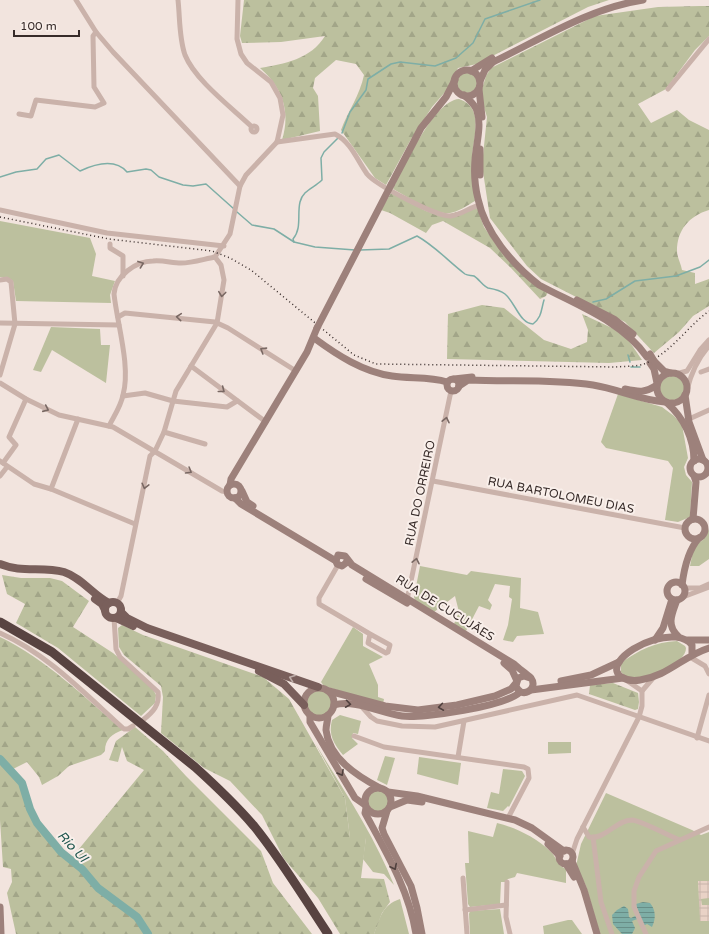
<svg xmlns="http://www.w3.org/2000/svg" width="709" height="934" font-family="'Varela Round',sans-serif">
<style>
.green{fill:#bcc09e}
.forest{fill:url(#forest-firs)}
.plaza{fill:url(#plaza-grid)}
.water{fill:url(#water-rules)}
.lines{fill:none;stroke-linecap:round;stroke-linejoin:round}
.stream{stroke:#7eaea6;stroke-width:1.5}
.river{stroke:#7eaea6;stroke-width:8}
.street{stroke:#cab2aa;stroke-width:5}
.secondary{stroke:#9d817b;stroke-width:7}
.primary{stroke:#795f5b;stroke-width:8}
.highway{stroke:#584341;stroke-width:9}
.rail{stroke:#372b29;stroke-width:1.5;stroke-dasharray:1 3;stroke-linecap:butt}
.secondary-bridge{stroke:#9d817b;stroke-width:7}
.oneway{stroke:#796863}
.oneway2{stroke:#bfaeaa}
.oneway3{stroke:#50403e}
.labels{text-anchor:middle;stroke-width:4;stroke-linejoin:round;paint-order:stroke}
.street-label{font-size:12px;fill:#372b29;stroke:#f9efea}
.water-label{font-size:13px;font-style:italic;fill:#20574f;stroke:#f9efea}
</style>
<defs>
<pattern id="forest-firs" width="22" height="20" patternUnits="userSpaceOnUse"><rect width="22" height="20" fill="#bcc09e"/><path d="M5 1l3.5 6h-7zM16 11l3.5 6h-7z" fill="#a2a588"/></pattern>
<pattern id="plaza-grid" width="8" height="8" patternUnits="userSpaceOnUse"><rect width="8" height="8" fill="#e9d2c6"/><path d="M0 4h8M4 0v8" fill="none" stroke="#c8b4aa"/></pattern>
<pattern id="water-rules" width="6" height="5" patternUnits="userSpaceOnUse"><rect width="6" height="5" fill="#7eaea6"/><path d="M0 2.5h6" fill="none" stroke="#688e87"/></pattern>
</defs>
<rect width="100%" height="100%" fill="#f2e4de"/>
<g class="green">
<circle cx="467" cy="83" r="10"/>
<polygon points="0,221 90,238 96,254 92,276 115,281 110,295 111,303 16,301 13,281 8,278 0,277"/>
<polygon points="51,327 100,329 101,345 110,345 106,383 52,350 41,372 33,370"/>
<circle cx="672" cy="388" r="12"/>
<polygon points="618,394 662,407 674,416 682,425 688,458 684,467 686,475 692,482 690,517 678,522 665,520 673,468 668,461 606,448 601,442"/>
<polygon points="709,529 709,559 699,566 690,566 694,546 703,540"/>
<polygon points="420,566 467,575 471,571 521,578 520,608 538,612 544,634 517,636 513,642 503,640 508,625 512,599 509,597 510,586 495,584 488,600 492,605 490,610 479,606 466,631 454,624 459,612 455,596 434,612 415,600 414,597"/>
<polygon points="353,627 363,634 363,646 383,657 369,664 378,685 378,697 384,699 383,704 324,686 321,682"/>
<path d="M677 641 685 646 686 648C686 664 648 679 635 678 629 678 625 676 621 672V663C639 650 655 642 677 641Z"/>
<circle cx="319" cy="703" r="13"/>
<path d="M340 715 361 721 358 734 353 733 352 738 358 744 343 755C334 744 328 735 332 720Z"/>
<polygon points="548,742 571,742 571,753 548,754"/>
<path d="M315 743C343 789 374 835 394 885L384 874 373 872 363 859 366 838H350L345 798Z"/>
<polygon points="385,756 395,758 387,785 377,780"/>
<polygon points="419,757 461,763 458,785 417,774"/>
<polygon points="503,769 522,771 525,776 509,807 508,806 503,811 487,808 491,792 499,794"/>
<circle cx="378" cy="801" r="11"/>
<polygon points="606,793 692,830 701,835 709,832 709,934 600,934 586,886 576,866 581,844"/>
<path d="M497 823C516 828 535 837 550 851 557 857 556 865 566 869V883L517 873 515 877 508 879 505 882H501L500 904 470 907 468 904 465 863H469L468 831 493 837Z"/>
<path d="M400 899 409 934H374C380 918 382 905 400 899Z"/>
<polygon points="500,909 504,934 470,934 469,914 470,911"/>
<polygon points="568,920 572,920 582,934 544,934 543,926"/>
</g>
<g class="forest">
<path d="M244 0H609L588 7 477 64 458 68 446 91 432 107 410 141 386 185 375 178 341 130C348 111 360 95 364 75L356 64 336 60 315 78 313 88 318 96 320 131 282 140C291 111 282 87 260 68 284 64 311 59 325 36L281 42 242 43 240 36Z"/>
<path d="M700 6H709V36L695 50 666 89 638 104 651 123 677 110 689 120 709 130V210C689 216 677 230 677 251 677 257 681 264 682 270L695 273V284L709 279V306L693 316 679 332 654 353 625 322 541 279 527 266 490 218 482 165 487 117 482 101V89L486 76 491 68 595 16 658 7Z"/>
<path d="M459 99C487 108 471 142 472 163 472 176 474 188 475 201 468 205 458 212 450 213 434 215 408 197 393 189 404 168 433 101 459 99Z"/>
<polygon points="391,193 426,211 441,216 477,207 484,227 497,246 548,292 546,296 540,299 511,268 490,248 443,221 432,225 426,233 390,213 381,210"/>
<polygon points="482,305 504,308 544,340 571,349 587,342 588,330 582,314 612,328 627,338 642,360 609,363 447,359 448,314"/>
<polygon points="2,575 21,578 50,578 62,581 89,601 73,627 113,653 152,687 156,695 155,703 141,716 58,648 16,623 25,604 7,594"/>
<polygon points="122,625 143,635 263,677 289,699 345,798 350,838 366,838 361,878 384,879 390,902 382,913 374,934 340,934 318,898 284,859 262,815 230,781 204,768 161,733 163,697 161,686 124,655 119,647 118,628"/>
<path d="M0 637C46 659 84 697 123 730 112 734 105 739 105 751L101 755 69 766 58 776 42 785 39 777 27 762 13 769 0 755Z"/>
<polygon points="613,683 638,693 639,702 638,709 635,710 589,694 590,685"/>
<polygon points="135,727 163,751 186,776 261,851 273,883 312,934 16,934 7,893 12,882 11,869 3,867 0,820 0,761 20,784 27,807 34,821 47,838 69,861 144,770 127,761 122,747 118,762 109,760 116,741"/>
</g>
<polygon class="plaza" points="698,881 709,881 709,898 701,899 702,905 709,905 709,921 700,921"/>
<path class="water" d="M643 902 650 903C656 910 656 919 652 927L647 924 643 926 640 918 632 921 635 928 632 934H622L613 924 612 915 617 910 624 906 628 909 629 917 631 918 639 914 636 904Z"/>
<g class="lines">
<g class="stream">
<polyline points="342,133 350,112 366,90 368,79 391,64 400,62 435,66 456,58 473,43 485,19 540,0"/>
<path d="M0 177 16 172 37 169 46 159 59 155 80 171C95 164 115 158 127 172L146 169 151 170 159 177 183 185 193 186 206 184 234 209"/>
<polyline points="237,212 252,225 274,229 294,242 315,247 355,250"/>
<path d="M294 242 293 239C302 229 297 214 300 202 303 190 314 188 322 180L321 158 324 152 338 138"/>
<path d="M360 250 389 249 417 236C435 246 448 261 465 274 468 276 471 275 474 276 479 279 483 286 488 288 494 289 500 290 505 294 515 302 520 324 533 324 542 317 541 310 544 300"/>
<polyline points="593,302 606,299 635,281 676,276 700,267 709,260"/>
<polyline points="628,355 630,362"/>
<polyline points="631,367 640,367"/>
</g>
<polyline class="river" points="0,759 22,783 30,809 37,823 61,852 82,869 98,888 137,917 148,934"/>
<g class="street">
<polyline points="76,0 96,32 113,52 240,186 230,234 215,257"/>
<path d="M178 0C180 18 179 38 185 55 195 80 231 107 251 126"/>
<polyline points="238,0 237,39 241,54 247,63 271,82 280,98 283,115 277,142 246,175 240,186"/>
<polyline points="668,89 709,39"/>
<polyline points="19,114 31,116 36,100 95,107 104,103 94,87 93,36 96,32"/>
<circle cx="254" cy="129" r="3"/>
<path d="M277 142 335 134C351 142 357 160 367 174 376 185 437 217 451 216 461 215 470 207 480 205"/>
<polyline points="0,210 107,233 224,246"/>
<polyline points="110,244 110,248 123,256 123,276"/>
<polyline points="0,280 7,279 11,282 15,324 0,375"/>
<polyline points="118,317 125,313 215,322 228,328 296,371"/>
<polyline points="0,323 119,325"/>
<polyline points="191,366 266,422"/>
<polyline points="701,372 709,369"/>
<polyline points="676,374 687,371 700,350 709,340"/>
<polyline points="0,383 26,399 59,415 113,427 222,491 227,492"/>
<path d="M687 390C691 374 698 358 709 346"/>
<polyline points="123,396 145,393 173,401 227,407 237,401"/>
<polyline points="689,419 709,410"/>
<path d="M109 426C114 416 121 406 123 395 131 367 117 323 114 294 115 276 136 261 153 261 163 260 172 263 181 263 192 263 204 259 215 257"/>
<polyline points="164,432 205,444"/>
<polyline points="0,461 34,484 51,489 135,524"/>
<polyline points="3,463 16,445 9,437 26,399"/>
<polyline points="707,464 709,463"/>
<polyline points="0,476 7,467"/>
<polyline points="433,481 685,528"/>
<polyline points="51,489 78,419"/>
<polyline points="338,565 319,598 319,604 370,634 368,643 386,653 388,652 390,645 370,634"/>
<polyline points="684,588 700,588 709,584"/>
<polyline points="683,597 709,587"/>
<polyline points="407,600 451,391"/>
<polyline points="117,603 121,596 150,456 155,451 164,432 176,391 217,323 224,280 221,265 215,257"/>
<path d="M114 618 116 649 120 657 158 692C160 705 153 712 143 720"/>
<path d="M0 633C48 654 86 695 124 729H128L133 726"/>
<polyline points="690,657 705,666 709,674"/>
<polyline points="626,680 642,691"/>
<polyline points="362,707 371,717 377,721 402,726 435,727 577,695 709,741"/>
<polyline points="354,736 384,747 524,767 528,769 529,778 508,818"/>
<polyline points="697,738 709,695"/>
<polyline points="458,757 464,721"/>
<path d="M583 827 589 837C605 840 616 820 632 820 642 821 669 836 680 840"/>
<polyline points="593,837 601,902 612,934"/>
<polyline points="572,854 577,839 639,717 642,706 642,691 654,677"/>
<polyline points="463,878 467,934"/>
<polyline points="507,882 506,917 510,934"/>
<polyline points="465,910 506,905"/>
<polyline points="646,934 634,907 634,891 639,877 656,851 709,827"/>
</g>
<g class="secondary">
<circle cx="467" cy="83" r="13"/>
<polyline points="471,71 492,58"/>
<path d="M480 81 485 70 493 62C541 39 590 8 643 0"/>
<polyline points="479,89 482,117"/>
<path d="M464 95C469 100 475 104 477 111 482 125 476 145 475 160 474 172 475 187 478 199 485 232 512 264 539 285 576 305 622 321 647 357"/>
<polyline points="480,175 480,149"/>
<polyline points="391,185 421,128 446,97 455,80"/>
<polyline points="577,300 614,319 633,334"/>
<path d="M314 338C337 355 363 372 392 376 410 379 429 376 447 382"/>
<polyline points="654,361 664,371 671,373"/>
<polyline points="650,363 654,369 657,383"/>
<circle cx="672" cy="388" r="15"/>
<circle cx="453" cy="385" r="6"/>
<polyline points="454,379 472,377"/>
<path d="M459 386 468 380C510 382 553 379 593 385 618 389 640 400 665 402"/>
<path d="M625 389C639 392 645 393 657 385"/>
<polyline points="685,395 689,422 703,460"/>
<path d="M667 403C684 418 694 439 694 461"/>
<circle cx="699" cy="468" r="9"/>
<circle cx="234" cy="491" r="7"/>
<polyline points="230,485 231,479 307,352 317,328"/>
<polyline points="242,491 247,502 253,506"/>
<polyline points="235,498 241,504 336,561"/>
<polyline points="693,519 696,482 694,476"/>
<circle cx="695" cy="529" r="10"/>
<path d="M347 560 346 563 342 566 337 564 336 561 338 555 345 556 352 565 514 664C519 669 526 673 531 678 539 689 521 700 516 686L518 678 524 676 530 678"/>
<polyline points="366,579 407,603"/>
<circle cx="676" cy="591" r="9"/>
<path d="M682 585C684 569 688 550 699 538"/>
<path d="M677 600C672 614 666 625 678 636"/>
<polyline points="655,640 663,628 672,599"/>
<polyline points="688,640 709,640"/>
<path d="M692 655V645C677 626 631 644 619 662 610 677 629 682 640 680 668 676 683 656 709 648"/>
<polyline points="504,663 512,670 517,681"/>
<polyline points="561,681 591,675 619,662"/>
<circle cx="319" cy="703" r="15"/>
<polyline points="531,690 623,678"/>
<polyline points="329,691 385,706 418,710 457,705 495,696 511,689 516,683"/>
<path d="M334 705C355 699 381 713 402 716 423 719 506 706 520 692"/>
<polyline points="310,715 310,722 355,798 365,805"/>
<path d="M328 715C328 720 326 725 326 730 329 758 357 776 380 788"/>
<circle cx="378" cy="801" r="13"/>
<polyline points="388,792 417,796 515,820 532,828 564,851"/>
<polyline points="390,807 407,800 422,802"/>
<path d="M366 808 365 813C386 852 409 890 416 934"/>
<polyline points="387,811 382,828 384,834 411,886 417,908 422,934"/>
<polyline points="548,844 560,856"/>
<circle cx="566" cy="857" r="7"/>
<polyline points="572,861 584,890 597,934"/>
<polyline points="566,864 574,877"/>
<polyline points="0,907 1,934"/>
</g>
<g class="primary">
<path d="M0 564C21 573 43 566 64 572 82 578 93 595 109 603"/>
<polyline points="95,599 102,604 105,610"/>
<circle cx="113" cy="610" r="8"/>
<polyline points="121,612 127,618 147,628 318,687"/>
<polyline points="116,618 133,626"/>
<polyline points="259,671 284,684 304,705"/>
</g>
<path class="highway" d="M0 622 52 652 195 767C216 786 236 805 254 826 281 859 304 898 328 934"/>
<path class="rail" d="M0 217 109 239 212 251 230 258 251 270 354 355 376 364 616 367C624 366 636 367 644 364 670 354 687 327 709 311"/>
<g class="secondary-bridge">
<polyline points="317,328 391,185"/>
<polyline points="650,354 654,361"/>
</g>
</g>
<defs><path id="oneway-chevron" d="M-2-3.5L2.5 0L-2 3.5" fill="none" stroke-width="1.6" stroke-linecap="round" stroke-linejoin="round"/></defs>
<g class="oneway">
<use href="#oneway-chevron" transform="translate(141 264) rotate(-20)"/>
<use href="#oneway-chevron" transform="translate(222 294) rotate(97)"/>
<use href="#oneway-chevron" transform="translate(179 317) rotate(-175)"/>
<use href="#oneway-chevron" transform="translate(263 350) rotate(-148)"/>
<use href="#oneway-chevron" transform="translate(222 390) rotate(38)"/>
<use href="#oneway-chevron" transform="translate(46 409) rotate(24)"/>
<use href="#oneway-chevron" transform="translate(446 420) rotate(-78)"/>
<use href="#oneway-chevron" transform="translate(189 471) rotate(31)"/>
<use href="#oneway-chevron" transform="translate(145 486) rotate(104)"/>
<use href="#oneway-chevron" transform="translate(416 561) rotate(-78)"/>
</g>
<use class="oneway2" href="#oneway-chevron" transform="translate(292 678) rotate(-160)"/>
<g class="oneway3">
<use href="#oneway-chevron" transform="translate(348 704) rotate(8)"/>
<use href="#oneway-chevron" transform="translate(441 707) rotate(172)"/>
<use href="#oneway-chevron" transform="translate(341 773) rotate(60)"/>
<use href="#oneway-chevron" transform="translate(394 867) rotate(63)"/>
</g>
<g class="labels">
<g class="street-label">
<text transform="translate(420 493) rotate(-78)" y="4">RUA DO ORREIRO</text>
<text transform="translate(561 495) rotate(11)" y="4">RUA BARTOLOMEU DIAS</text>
<text transform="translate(445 608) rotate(32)" y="4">RUA DE CUCUJÃES</text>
</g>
<g class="water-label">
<text transform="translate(73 846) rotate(47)" y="5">Rio Ul</text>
</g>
</g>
<path d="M14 30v6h65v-6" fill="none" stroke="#372b29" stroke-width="2"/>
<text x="20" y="30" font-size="12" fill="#372b29" stroke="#f9efea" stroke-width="3" paint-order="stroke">100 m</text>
</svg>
